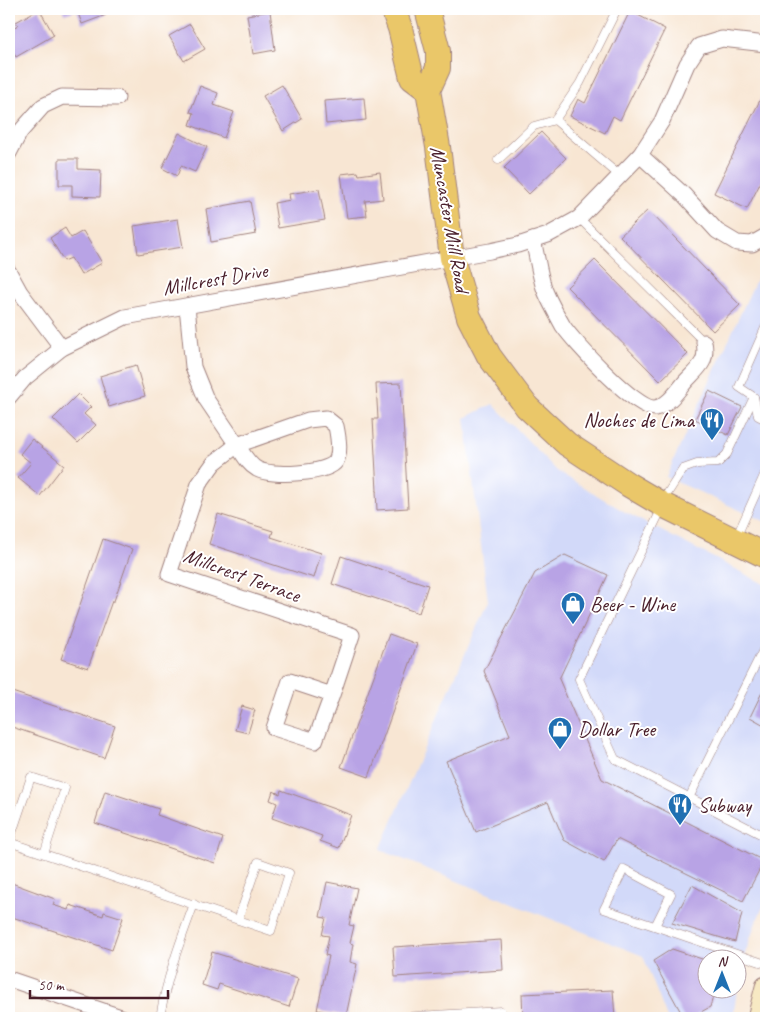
<svg xmlns="http://www.w3.org/2000/svg" width="775" height="1027" font-family="Caveat,sans-serif">
<style>
.built{fill:#d2d9f9}
.building{fill:#b8a3e5}
.lines{fill:none;stroke-linecap:round;stroke-linejoin:round}
.service-casing{stroke:#a1827f;stroke-width:9}
.minor-casing{stroke:#a1827f;stroke-width:17}
.secondary-casing{stroke:#a1827f;stroke-width:23}
.primary-casing{stroke:#a1827f;stroke-width:26}
.service{stroke:#fff;stroke-width:8}
.minor{stroke:#fff;stroke-width:15}
.secondary{stroke:#f7e9c3;stroke-width:21}
.primary{stroke:#eac769;stroke-width:24}
.labels{text-anchor:middle;stroke-width:4;stroke-linejoin:round;paint-order:stroke}
.street-label{font-size:21px;fill:#4a1f2b;stroke:#fff}
.poi-label{font-size:21px;fill:#4a1f2b;stroke:#fff;text-anchor:start}
</style>
<rect width="100%" height="100%" fill="#fff"/>
<filter id="ink" filterUnits="userSpaceOnUse"><feTurbulence type="fractalNoise" baseFrequency=".02" numOctaves="2"/><feDisplacementMap in="SourceGraphic" scale="10" xChannelSelector="R" yChannelSelector="G"/><feConvolveMatrix kernelMatrix="1 2 1 2 8 2 1 2 1" color-interpolation-filters="sRGB"/></filter>
<filter id="wash" filterUnits="userSpaceOnUse"><feTurbulence type="fractalNoise" baseFrequency=".0096" numOctaves="4" result="noise"/><feDisplacementMap in="SourceGraphic" scale="20" xChannelSelector="R" yChannelSelector="G"/><feGaussianBlur stdDeviation="1.12" result="paint"/><feColorMatrix in="noise" values="0 0 0 0 0 0 0 0 0 0 0 0 0 0 0 0 0 1.4 0 .05"/><feComposite in="paint" operator="in"/></filter>
<g filter="url(#wash)">
<rect width="100%" height="100%" fill="#f8e6d3"/>
<g class="built">
<polygon points="765,260 766,261 766,522 666,477"/>
<polygon points="493,404 557,471 625,512 766,585 766,901 756,922 740,968 738,986 738,960 708,960 708,990 737,990 733,1018 667,1018 643,956 380,850 488,601 465,418"/>
</g>
<g id="blocks">
<g class="building">
<polygon points="39,9 54,35 16,57 9,45 9,31 18,25 16,22"/>
<polygon points="63,9 104,9 106,15 82,24 77,10 65,14"/>
<polygon points="270,11 275,50 253,54 247,15"/>
<polygon points="630,11 665,29 620,120 613,116 605,133 570,116 578,99 585,103"/>
<polygon points="190,24 205,49 184,61 169,36"/>
<polygon points="282,85 302,119 283,131 263,96"/>
<polygon points="200,86 218,93 214,105 234,112 224,138 190,125 194,113 190,112"/>
<polygon points="766,88 766,172 747,209 714,193"/>
<polygon points="364,98 366,120 326,124 324,101"/>
<polygon points="541,132 566,158 529,194 504,168"/>
<polygon points="179,133 207,147 195,172 181,166 177,176 162,168"/>
<polygon points="59,159 78,159 78,169 101,170 100,197 72,196 72,185 59,185"/>
<polygon points="358,172 359,175 380,172 383,199 365,201 367,216 347,218 341,174"/>
<polygon points="319,189 325,220 278,228 274,203 290,200 289,194"/>
<polygon points="250,201 256,234 211,242 206,209"/>
<polygon points="648,210 740,305 713,331 620,236"/>
<polygon points="178,219 183,247 138,254 134,226"/>
<polygon points="65,228 71,238 83,231 102,263 81,275 71,258 64,261 50,238"/>
<polygon points="595,260 688,354 660,381 567,287"/>
<polygon points="136,365 145,396 109,407 100,376"/>
<polygon points="401,383 408,508 377,510 376,491 377,491 373,419 378,419 376,384"/>
<polygon points="709,391 742,407 728,435 695,419"/>
<polygon points="78,394 91,407 84,414 96,425 78,443 53,419"/>
<polygon points="32,439 64,465 40,496 18,478 31,463 20,454"/>
<polygon points="218,514 273,531 271,537 321,553 314,578 209,544"/>
<polygon points="103,539 132,549 114,601 112,601 88,668 61,659"/>
<polygon points="565,555 608,575 559,679 602,779 764,861 743,901 617,839 604,862 564,840 548,802 476,832 446,761 510,735 484,671 535,573"/>
<polygon points="341,556 428,585 419,613 332,584"/>
<polygon points="389,634 417,644 369,777 341,767"/>
<polygon points="766,684 766,726 750,717"/>
<polygon points="9,691 115,726 104,758 9,726"/>
<polygon points="242,706 255,710 248,733 235,730"/>
<polygon points="281,790 351,815 339,848 320,841 322,836 272,818 277,803 270,800 273,791 280,794"/>
<polygon points="105,791 159,809 157,815 223,838 215,863 95,823"/>
<polygon points="9,882 55,899 53,905 68,910 70,905 103,916 104,912 123,918 112,950 9,916"/>
<polygon points="327,882 357,888 349,925 354,926 350,943 353,944 350,962 357,964 346,1016 317,1010 329,956 325,955 329,936 322,935 326,918 320,917"/>
<polygon points="692,885 742,913 735,942 672,923"/>
<polygon points="501,940 503,970 395,977 393,947"/>
<polygon points="672,949 708,961 708,990 715,990 710,1007 690,1018 684,1018 653,961"/>
<polygon points="212,952 298,979 289,1007 219,984 217,990 202,985"/>
<polygon points="613,990 615,1018 523,1018 522,994"/>
</g>
</g>
</g>
<g filter="url(#ink)">
<use href="#blocks" fill-opacity="0" stroke="#a1827f" stroke-width="1"/>
<g class="lines">
<defs>
<g id="service">
<polyline points="617,9 580,83 555,120 620,176"/>
<polyline points="498,160 534,126 555,120"/>
<polyline points="579,218 704,342"/>
<polyline points="754,397 758,416 766,420"/>
<polyline points="662,502 683,469 697,464 718,463 727,454 754,397 739,387 765,328"/>
<polyline points="662,508 579,679 615,759 766,837"/>
<polyline points="736,538 766,471"/>
<polyline points="689,798 766,644"/>
<path d="M44 854 65 788 31 777 9 842C96 872 184 901 271 931L289 873 258 862 238 920"/>
<polyline points="655,926 671,894 624,869 604,909 766,964"/>
<polyline points="401,1017 501,1011"/>
<path d="M160 1018C166 979 180 942 194 904"/>
</g>
<g id="minor">
<polyline points="9,153 20,132 43,106 62,97 117,98"/>
<polyline points="640,155 684,195 717,231 737,243 752,244 766,236"/>
<path d="M533 240C537 256 539 273 544 288 547 297 558 317 563 326 574 342 636 410 655 408 668 406 678 390 686 381 699 367 708 362 704 342"/>
<polyline points="9,272 20,292 62,348"/>
<polyline points="187,306 193,367 206,399 237,445 214,463 199,484 169,574 352,635 332,695 315,741 274,728 290,681 332,695"/>
<polyline points="9,397 25,378 62,348 125,317 490,251 518,245 548,235 579,218 640,155 662,121 687,64 699,46 722,39 766,44"/>
<path d="M326 418 336 426C338 436 341 452 336 461 328 474 270 477 257 469 248 464 243 454 237 445L308 420Z"/>
<polyline points="9,979 124,1018"/>
</g>
<polyline id="secondary" points="758,1018 766,987"/>
<g id="primary">
<polyline points="393,9 400,28 412,78 428,90"/>
<polyline points="427,9 438,51 438,68 428,90 438,147 452,258 469,317 489,356 527,407 567,444 629,485 663,505 766,556"/>
</g>
</defs>
<use href="#service" class="service-casing"/>
<use href="#minor" class="minor-casing"/>
<use href="#secondary" class="secondary-casing"/>
<use href="#primary" class="primary-casing"/>
<use href="#service" class="service"/>
<use href="#minor" class="minor"/>
<use href="#secondary" class="secondary"/>
<use href="#primary" class="primary"/>
</g>
</g>
<defs>
<symbol id="restaurant-pin" viewBox="-11 -11 22 30"><path d="M0 17L-7.5 6A9.5 9.5 0 1 1 7.5 6Z" fill="#1f6fb2" stroke="#fff"/><path d="M-5-6h1v4h1v-4h1v4h1v-4h1v5L-1.5 .5V6h-2V.5L-5-1ZM5-6V6H3V1.5H1.5Q1.5-4 5-6Z" fill="#fff"/></symbol>
<symbol id="shop-pin" viewBox="-11 -11 22 30"><path d="M0 17L-7.5 6A9.5 9.5 0 1 1 7.5 6Z" fill="#1f6fb2" stroke="#fff"/><path d="M-5-2.5h2.3a2.7 3.5 0 0 1 5.4 0H5L5.5 6h-11ZM-1.5-2.5h3a1.5 2.3 0 0 0-3 0Z" fill="#fff"/></symbol>
</defs>
<g fill-rule="evenodd">
<use href="#restaurant-pin" x="698" y="406" width="28" height="38"/>
<use href="#shop-pin" x="559" y="590" width="28" height="38"/>
<use href="#shop-pin" x="546" y="715" width="28" height="38"/>
<use href="#restaurant-pin" x="666" y="791" width="28" height="38"/>
</g>
<g class="labels">
<g class="street-label">
<text transform="translate(450 219) rotate(80)" y="7">Muncaster Mill Road</text>
<text transform="translate(215 279) rotate(-10)" y="7">Millcrest Drive</text>
<text transform="translate(242 575) rotate(20)" y="7">Millcrest Terrace</text>
</g>
<g class="poi-label">
<text x="694" y="427" text-anchor="end">Noches de Lima</text>
<text x="590" y="611">Beer - Wine</text>
<text x="578" y="736">Dollar Tree</text>
<text x="698" y="812">Subway</text>
</g>
</g>
<rect width="775" height="1027" fill="none" stroke="#fff" stroke-width="30"/>
<g transform="translate(722 974)"><circle r="24" fill="#ffffff" stroke="#b7a5aa"/>
<path d="M0-4L9 19L0 12L-9 19Z" fill="#1f6fb2"/>
<text y="-8" font-size="14" font-weight="bold" text-anchor="middle" fill="#4a1f2b">N</text>
</g>
<path d="M30 990v8h138v-8" fill="none" stroke="#4a1f2b" stroke-width="2.5"/>
<text x="38" y="990" font-size="15" fill="#4a1f2b" stroke="#ffffff" stroke-width="4" paint-order="stroke">50 m</text>
</svg>
